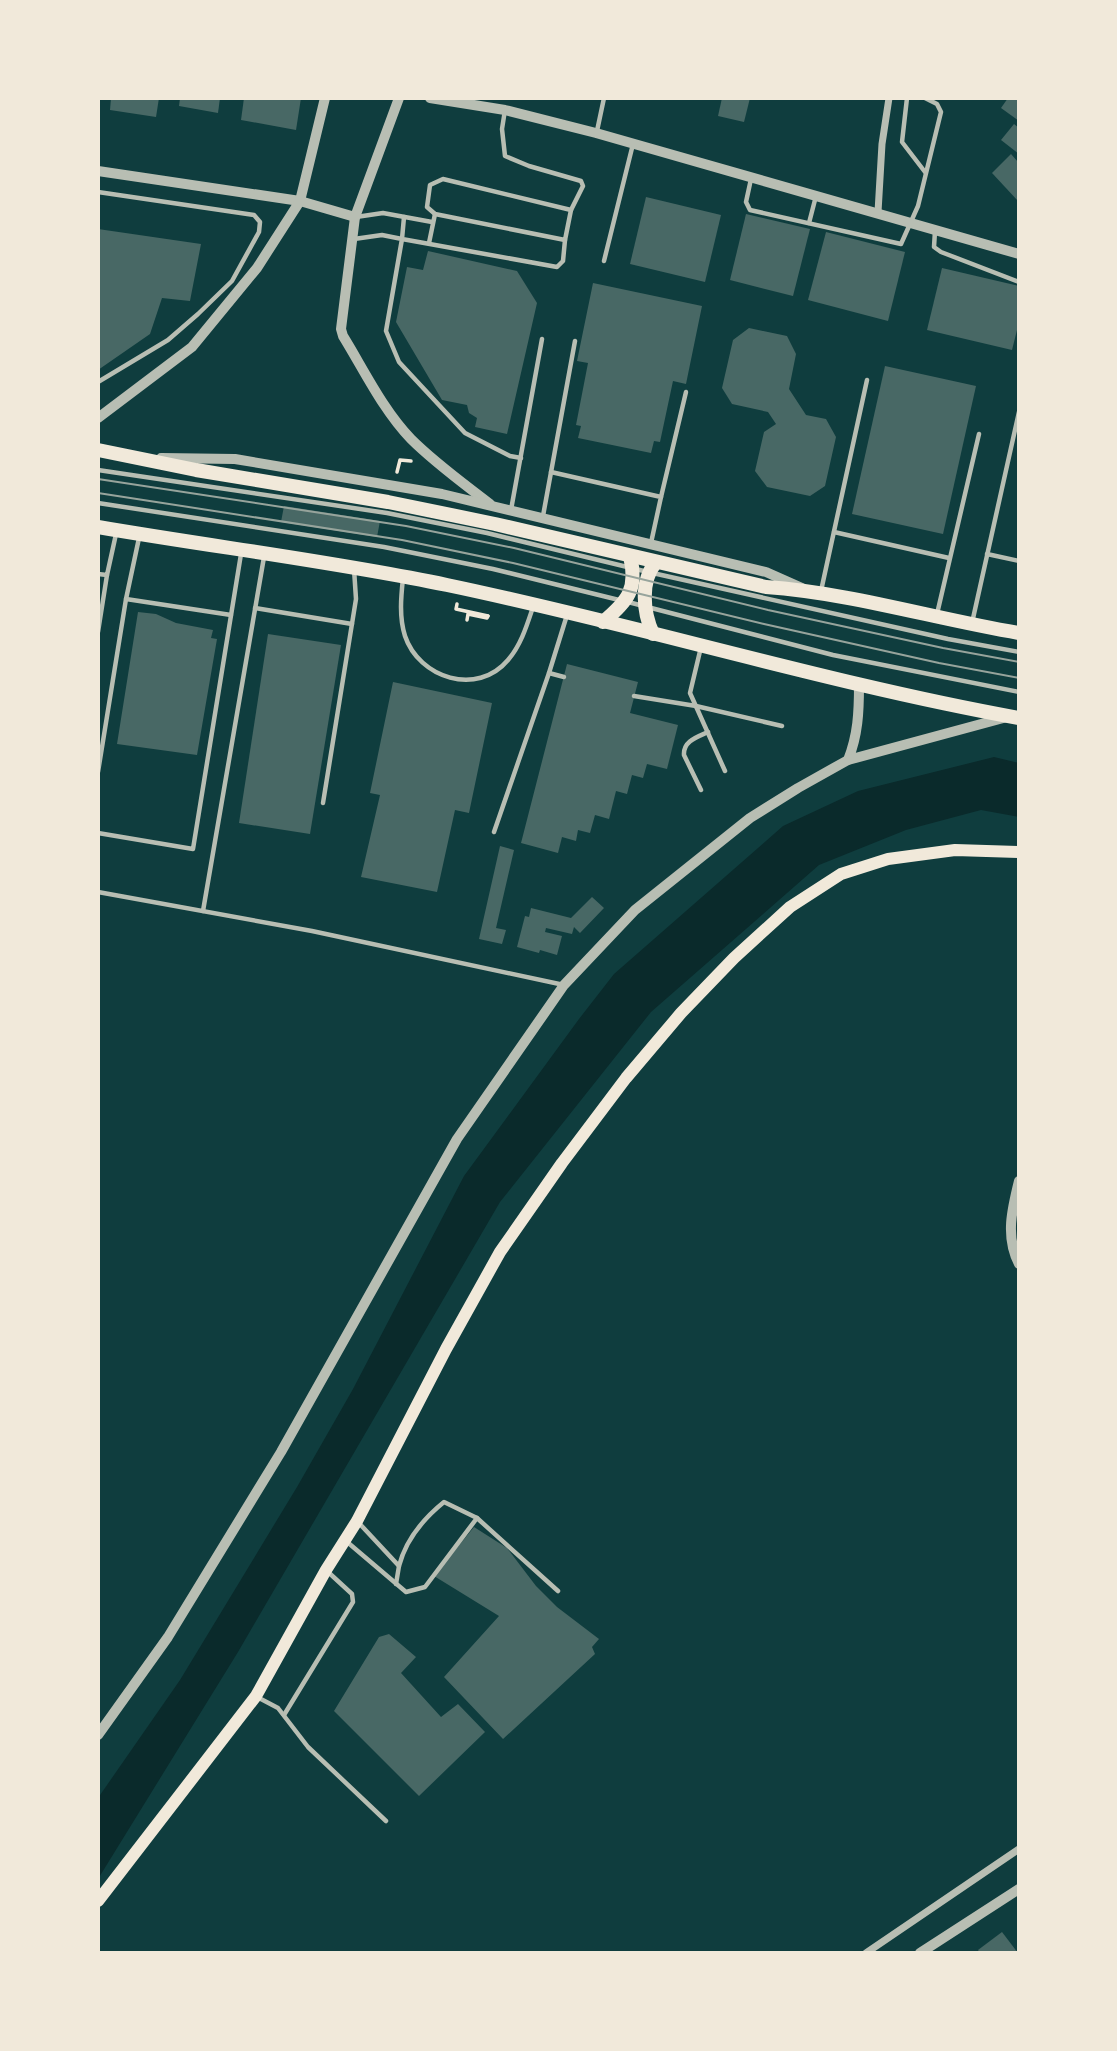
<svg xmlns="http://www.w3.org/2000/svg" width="1117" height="2051" font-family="Figtree,sans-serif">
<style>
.water{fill:#0a2a2b}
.building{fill:#486865}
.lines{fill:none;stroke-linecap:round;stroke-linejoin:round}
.path{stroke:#f1e9da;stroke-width:3.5}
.service{stroke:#b8beb3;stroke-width:4.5}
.minor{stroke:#b8beb3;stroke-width:7}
.tertiary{stroke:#b8beb3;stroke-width:10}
.secondary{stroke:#f1e9da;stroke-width:12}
.primary{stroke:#f1e9da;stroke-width:14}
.tram{stroke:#97a49c;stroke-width:2}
</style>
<rect width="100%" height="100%" fill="#0f3d3e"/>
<polygon class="water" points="994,757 1019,763 1019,817 981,810 906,830 819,865 651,1012 500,1202 238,1652 98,1879 98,1798 180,1680 297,1487 353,1389 464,1176 579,1019 614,974 783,826 858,791"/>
<g class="building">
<polygon points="111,98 159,98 156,117 110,110"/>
<polygon points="180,98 220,98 218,113 179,106"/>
<polygon points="244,98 301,98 296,130 241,120"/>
<polygon points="722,98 750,98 744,122 718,116"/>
<polygon points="1008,98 1019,98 1019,121 1001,108"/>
<polygon points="1014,124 1019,128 1019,154 1001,140"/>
<polygon points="1011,154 1019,163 1019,202 992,173"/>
<polygon points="646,197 721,215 705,282 630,264"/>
<polygon points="746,214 810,229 793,296 730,280"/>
<polygon points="98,229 201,244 190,301 162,298 150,334 98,370"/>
<polygon points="826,232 905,252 888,321 808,300"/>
<polygon points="428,251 517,271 537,303 507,434 475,427 477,418 469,413 467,405 442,400 396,322 407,267 423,270"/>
<polygon points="942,268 1019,286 1019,322 1012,350 927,330"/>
<polygon points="593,283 702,306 686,384 673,381 660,442 654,441 651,453 578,438 581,426 576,425 588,363 577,361"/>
<polygon points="749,328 787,336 796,354 789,389 806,415 826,419 836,437 825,486 810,496 767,487 755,471 764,432 776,424 768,412 732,404 722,388 733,340"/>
<polygon points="885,366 976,386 943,534 852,514"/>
<polygon points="284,506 380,521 377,537 281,522"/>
<polygon points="138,612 156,614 176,623 213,630 211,638 217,639 197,755 117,744"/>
<polygon points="268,634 341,645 310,834 239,823"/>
<polygon points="567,664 638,682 630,713 678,725 667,769 647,764 643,778 632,775 627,794 616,791 609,819 595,815 590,833 578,830 576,841 562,837 558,853 521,843"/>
<polygon points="393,682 492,703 469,813 455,810 437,892 361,877 380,795 370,793"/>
<polygon points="500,846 514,850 496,928 506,930 502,944 479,939"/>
<polygon points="592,897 604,908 580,933 574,927 572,934 546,928 545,932 562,936 557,955 540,950 539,953 517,947 525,916 529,917 531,908 571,918"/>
<polygon points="474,1527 507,1548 536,1586 557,1607 599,1639 592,1647 595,1654 503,1739 444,1677 499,1616 434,1576"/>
<polygon points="389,1634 416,1657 401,1673 441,1717 458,1704 485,1732 419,1796 334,1711 379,1637"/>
<polygon points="1002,1932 1018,1953 980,1953 978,1950"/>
</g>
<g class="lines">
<g class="path">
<polyline points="397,472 400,460 411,461"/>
<polyline points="457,604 456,609 488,616"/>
<polyline points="467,620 468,614 487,618 488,616"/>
</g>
<g class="service">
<polyline points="907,98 902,142 925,172"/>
<polyline points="505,110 502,129 505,156 529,166 581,181 583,186 571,210"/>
<polyline points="597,131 604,98"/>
<polygon points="443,179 571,210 565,240 435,214 427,207 430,185"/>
<polyline points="751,179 746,202 750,210 901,244 918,206 941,112 937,104 925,98"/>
<polyline points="98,192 254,215 260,222 259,232 232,281 198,314 168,340 98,382"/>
<polyline points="356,217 383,213 432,222"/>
<polyline points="404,217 402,239 557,267 563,261 565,240"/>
<polyline points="809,223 816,196"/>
<polyline points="935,231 934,247 941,252 1019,282"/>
<polyline points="354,239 382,235 402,239 386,331 399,362 465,433 510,456 521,458"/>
<polyline points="429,243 435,214"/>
<polyline points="604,261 633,144"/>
<polyline points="98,470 387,513 487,533 648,572 948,639 1019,652"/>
<polyline points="551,472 661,497 651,543"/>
<polyline points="661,497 686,392"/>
<polyline points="98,503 384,547 493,569 619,600"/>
<polyline points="511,510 542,339"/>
<polyline points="543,516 575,341"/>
<polyline points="834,532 949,558"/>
<polyline points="987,554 1019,561"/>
<polyline points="98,574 107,575 116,534"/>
<path d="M403 578C401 597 399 617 405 636 419 678 477 697 508 660 521 645 527 625 533 607"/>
<polyline points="821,591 867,380"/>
<polyline points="126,599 231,615"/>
<polyline points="628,602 833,655 1019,692"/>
<polyline points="255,608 352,624"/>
<polyline points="937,614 979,434"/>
<polyline points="972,623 1019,412"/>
<polyline points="98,632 107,575"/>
<polyline points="701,647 690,693 725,771"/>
<polyline points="564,677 549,673 567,615"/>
<polyline points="634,696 696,706 782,726"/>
<polyline points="98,772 126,599 139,538"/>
<path d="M701 790 684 755C683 741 697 737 708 732"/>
<polyline points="323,803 356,599 354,569"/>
<polyline points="494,832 549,673"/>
<polyline points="98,833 193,849 241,554"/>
<polyline points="98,892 312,931 564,985"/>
<polyline points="203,911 264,557"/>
<path d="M358 1522 399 1566C406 1539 423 1519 444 1502L477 1518 558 1591"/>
<polyline points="346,1541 406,1592 425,1587 477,1518"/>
<polyline points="396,1584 399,1566"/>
<polyline points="259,1698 278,1708 308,1747 386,1821"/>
<polyline points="284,1715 353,1602 352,1594 327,1571"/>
</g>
<g class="minor">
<polyline points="878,212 882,144 889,98"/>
<polyline points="866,1953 1019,1849"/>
</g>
<g class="tertiary">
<path d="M399 98 355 217 341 329 343 336C364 370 383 410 411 439 435 463 463 483 490 504"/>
<polyline points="430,98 505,110 596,133 1019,254"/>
<polyline points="98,171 300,201 355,217"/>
<polyline points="98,418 192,347 257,268 300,201 325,98"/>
<polyline points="161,458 235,459 442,494 766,572 802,588"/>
<path d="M848 760C858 735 859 712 859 685"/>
<path d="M1019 1181C1012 1209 1005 1237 1019 1264"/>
<polyline points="98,1735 168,1637 281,1452 457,1139 564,985 635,910 750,818 798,788 848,760 1007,717"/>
<polyline points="920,1953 1019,1889"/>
</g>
<polyline class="secondary" points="98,1901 256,1696 326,1570 357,1521 446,1349 500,1252 562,1163 626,1078 681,1013 734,958 790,907 841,874 888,859 955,850 1019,852"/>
<g class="primary">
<path d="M98 450 196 470 388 502 495 524 766 587C851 593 935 619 1019 633"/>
<path d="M98 527C214 547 332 561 447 585 639 625 826 683 1019 718"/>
<path d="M603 622C628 601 638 589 630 556"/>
<path d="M653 634C643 612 640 581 656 562"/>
</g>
<g class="tram">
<polyline points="98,479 406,526 514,548 768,610 943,648 1019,662"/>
<polyline points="98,493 402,540 513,563 764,624 939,663 1019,678"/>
</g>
</g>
<rect width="1117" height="2051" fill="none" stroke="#f1e9da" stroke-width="200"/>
</svg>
